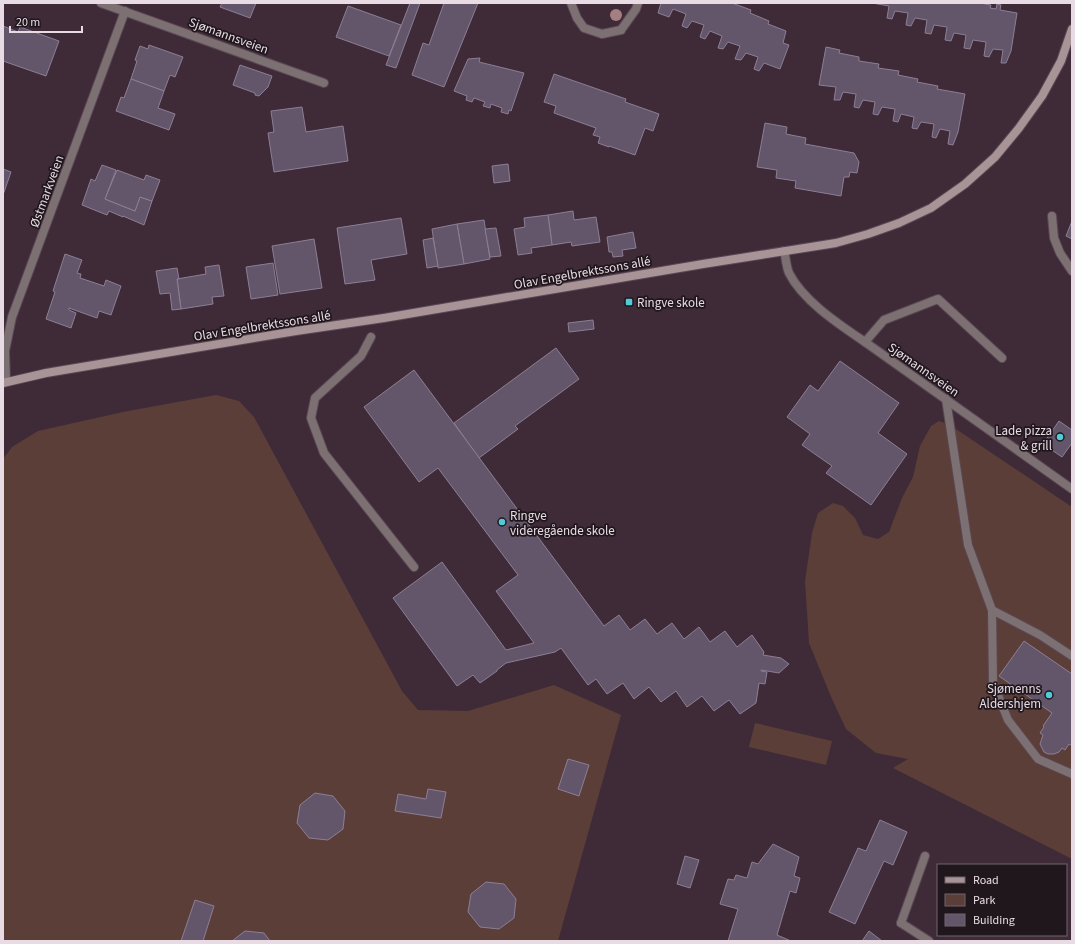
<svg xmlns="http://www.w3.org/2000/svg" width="1075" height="944" font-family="'Source Sans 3',sans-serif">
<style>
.green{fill:#5c3e38}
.building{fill:#63566b;stroke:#8d7e95}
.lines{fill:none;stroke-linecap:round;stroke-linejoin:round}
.lane-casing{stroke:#5a4754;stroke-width:10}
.street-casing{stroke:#5a4754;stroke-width:10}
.secondary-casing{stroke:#5a4754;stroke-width:10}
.lane{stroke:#7d7072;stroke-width:8}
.street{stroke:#7d7072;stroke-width:8}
.secondary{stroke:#a89396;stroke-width:8}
.tree{fill:#a47f7f}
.poi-dot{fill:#52cbd9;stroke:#20171d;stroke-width:1.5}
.labels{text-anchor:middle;stroke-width:3.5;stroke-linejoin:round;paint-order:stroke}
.street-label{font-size:13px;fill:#e9dbe4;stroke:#20171d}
.poi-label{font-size:13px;fill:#e9dbe4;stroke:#20171d;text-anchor:start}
</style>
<rect width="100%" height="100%" fill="#3f2b38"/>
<g class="green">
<polygon points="216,395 239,401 254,417 402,691 418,710 468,711 554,685 621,715 558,941 3,941 3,459 12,447 38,431 123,412"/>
<polygon points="939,421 950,425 1072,507 1072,859 893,768 908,759 876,753 846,729 832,699 809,643 805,581 812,533 818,513 833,503 843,506 855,518 863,535 878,539 889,532 902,498 913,477 920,446 931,426"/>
<polygon points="755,723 832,741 826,765 749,747"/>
</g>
<g class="building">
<polygon points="222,3 256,3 250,18 220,7"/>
<polygon points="410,3 420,3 396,68 386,65"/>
<polygon points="444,3 478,3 444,87 412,75 423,43 429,45"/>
<polygon points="661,3 732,3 751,10 750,13 769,21 768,24 786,31 783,43 789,45 780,69 764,63 759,71 754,69 758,57 746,53 741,60 735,59 740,46 728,42 723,49 718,48 722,36 710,31 705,39 700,37 704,25 692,21 687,28 682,26 686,14 673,9 669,17 658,13"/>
<polygon points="872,3 980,3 991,5 990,8 996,9 997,4 1001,5 1000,10 1017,13 1011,51 1006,63 1001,63 1003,50 993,49 989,57 984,56 986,42 973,40 970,49 964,48 966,35 954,33 951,41 945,40 947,27 934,25 931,34 925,33 927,20 915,18 911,26 906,25 908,13 895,11 892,19 887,18 889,6"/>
<polygon points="348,6 401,25 389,56 336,37"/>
<polygon points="3,26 18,32 20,27 59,41 46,76 3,61"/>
<polygon points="149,45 183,57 175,77 170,75 164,91 131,79 137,61 135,60 140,46 148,49"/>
<polygon points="826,47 840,50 839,53 859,57 859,61 879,64 878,68 899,71 898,75 918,79 917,82 938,86 937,89 965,94 958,132 953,145 948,144 950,131 940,129 936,138 932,137 934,124 921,122 917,129 912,128 914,117 901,114 898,122 893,121 895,109 882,107 878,115 873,114 875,102 863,100 859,108 854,107 856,94 843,92 840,100 834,100 836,87 819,85"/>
<polygon points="480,58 479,62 524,73 511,111 509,110 508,114 501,112 502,108 491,104 490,108 483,106 485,102 474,98 472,102 466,100 467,96 454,91 468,59"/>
<polygon points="240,65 272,76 268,87 259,96 255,95 255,93 233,85"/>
<polygon points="554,74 626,99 625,102 659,114 653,131 645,128 635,155 609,146 609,147 598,143 600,137 593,135 596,128 554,113 556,106 544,102"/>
<polygon points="131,79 164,91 158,108 175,114 169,130 116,111 121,97 124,98"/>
<polygon points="302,107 306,132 343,126 348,161 274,172 268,133 274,132 271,111"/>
<polygon points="765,123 787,127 786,134 806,138 805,144 854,153 859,162 857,173 850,172 849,177 844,177 841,196 795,188 796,181 776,178 777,170 757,167"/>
<polygon points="508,164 510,181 494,183 492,166"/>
<polygon points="102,165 116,170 105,199 135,211 140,197 152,201 144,225 123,216 123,217 109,211 107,215 82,205 91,179 95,181"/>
<polygon points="3,169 11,172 3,195"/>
<polygon points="117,170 144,180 146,175 160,180 152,201 140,197 135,211 105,199"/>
<polygon points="573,211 574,220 596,217 600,242 572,246 571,242 552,245 548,215"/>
<polygon points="548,215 552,245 531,248 532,253 518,255 514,229 525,227 524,218"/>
<polygon points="401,218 407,254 371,260 375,280 345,284 337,228"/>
<polygon points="484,220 490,259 464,264 457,224"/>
<polygon points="1072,221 1072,239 1066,236"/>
<polygon points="457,224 464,264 438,268 432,229"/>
<polygon points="496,228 501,256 490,257 485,229"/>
<polygon points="633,232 636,248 622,250 623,256 613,257 612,252 609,252 607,237"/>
<polygon points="433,238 438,266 427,268 423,240"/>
<polygon points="314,239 322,288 280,294 272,246"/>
<polygon points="65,254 82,260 77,273 81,274 80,278 104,286 106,280 121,286 111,315 99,311 97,318 69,308 69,310 76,313 71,328 46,319 55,292 53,291"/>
<polygon points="273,263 278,295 251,299 246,267"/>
<polygon points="219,265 224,296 212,297 213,304 181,309 177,279 206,274 205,267"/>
<polygon points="177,268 179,279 177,279 181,309 172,310 170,293 160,294 156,271"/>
<polygon points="593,320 594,329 569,332 568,323"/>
<polygon points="556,348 579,379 515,426 518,429 479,458 454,423"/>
<polygon points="840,361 899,403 878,433 907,454 871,505 826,473 832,466 802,445 810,434 787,417 810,385 818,391"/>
<polygon points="414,370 604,626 619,615 630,630 645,619 657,634 672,623 684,639 699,627 710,642 725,631 737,647 752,635 764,652 763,655 781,658 789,664 779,673 761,670 761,671 767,672 765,684 759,683 756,703 740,714 729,700 714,711 702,696 687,707 676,691 661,702 649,687 634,699 623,683 607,694 596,679 588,685 561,648 555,652 506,663 497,670 497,671 480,683 473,675 457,686 393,598 442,562 506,650 534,643 496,591 518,575 438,468 419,482 364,407"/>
<polygon points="1059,421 1072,430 1072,443 1062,457 1043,444"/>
<polygon points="1024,641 1072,674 1072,744 1071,745 1069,744 1065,750 1062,748 1059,752 1054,754 1048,754 1044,752 1040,744 1043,735 1040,733 1044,727 1043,726 1052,713 999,676"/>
<polygon points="568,759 589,765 579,796 558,789"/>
<polygon points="428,789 446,792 441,818 395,811 398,794 426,799"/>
<polygon points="315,793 333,796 345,811 343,829 328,840 309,838 297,823 300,805"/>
<polygon points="880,820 907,832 893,865 884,861 855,924 829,912 858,848 866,851"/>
<polygon points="773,844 799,857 794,876 800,878 796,893 790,891 777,935 791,941 728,941 738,909 720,904 728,879 734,880 736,875 747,878 752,862 758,864"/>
<polygon points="685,856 699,860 690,888 677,884"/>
<polygon points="486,882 504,884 516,899 514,918 499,929 480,927 468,912 471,894"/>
<polygon points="195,900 214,906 203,941 204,941 181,941"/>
<polygon points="245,931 264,933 270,941 232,941"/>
<polygon points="869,931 882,941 862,941"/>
</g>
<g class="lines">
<defs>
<g id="lane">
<polyline points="571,3 577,18 584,28 602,34 621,30"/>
<polyline points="1052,216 1054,238 1060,253 1072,271"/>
<polyline points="371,337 361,356 315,398 311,418 324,453 414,567"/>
<polyline points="865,342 884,320 938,299 1002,358"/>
<polyline points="946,399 968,545 992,610 993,683 1008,720 1038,759 1072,774"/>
<polyline points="992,610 1040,635 1072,656"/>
<polyline points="901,923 925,856"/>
</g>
<g id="street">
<polyline points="101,3 324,83"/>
<polyline points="621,30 636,9 638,3"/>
<path d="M784 251C786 258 786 266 789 273 803 301 840 325 865 342L1072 489"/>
<polyline points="6,382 5,351 12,317 125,11"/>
<polyline points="901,923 929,941"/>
</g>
<polyline id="secondary" points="3,383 46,373 296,331 384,318 703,264 836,243 868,234 899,223 931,208 965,184 995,157 1019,128 1042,96 1061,61 1072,29"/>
</defs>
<use href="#lane" class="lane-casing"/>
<use href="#street" class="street-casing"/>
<use href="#secondary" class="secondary-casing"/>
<use href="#lane" class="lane"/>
<use href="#street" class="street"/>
<use href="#secondary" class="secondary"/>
</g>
<circle class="tree" cx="616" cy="15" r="6"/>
<g class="poi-dot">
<rect x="625" y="298" width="8" height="8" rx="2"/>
<circle cx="1060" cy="437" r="4"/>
<circle cx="502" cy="522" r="4"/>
<circle cx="1049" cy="695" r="4"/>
</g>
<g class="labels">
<g class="street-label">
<text transform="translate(229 35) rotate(20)" y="5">Sjømannsveien</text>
<text transform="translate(46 191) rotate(-70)" y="5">Østmarkveien</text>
<text transform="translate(582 272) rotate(-10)" y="5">Olav Engelbrektssons allé</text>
<text transform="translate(262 325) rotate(-9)" y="5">Olav Engelbrektssons allé</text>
<text transform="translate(924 369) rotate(35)" y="5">Sjømannsveien</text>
</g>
<g class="poi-label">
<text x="637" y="307">Ringve skole</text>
<text x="1052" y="435" text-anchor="end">Lade pizza<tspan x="1052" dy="15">&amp; grill</tspan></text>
<text x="510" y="520">Ringve<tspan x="510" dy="15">videregående skole</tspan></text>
<text x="1041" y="693" text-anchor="end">Sjømenns<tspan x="1041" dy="15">Aldershjem</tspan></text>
</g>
</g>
<rect width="1075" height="944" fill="none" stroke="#e9dbe4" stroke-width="8"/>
<rect x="937" y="864" width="130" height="72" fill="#20171d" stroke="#70656d"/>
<rect x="945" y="877" width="20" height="6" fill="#a89396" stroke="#70656d"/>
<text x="973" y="884" font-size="12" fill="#e9dbe4">Road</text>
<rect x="945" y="894" width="20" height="12" fill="#5c3e38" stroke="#70656d"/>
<text x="973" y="904" font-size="12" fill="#e9dbe4">Park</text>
<rect x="945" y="914" width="20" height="12" fill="#63566b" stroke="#70656d"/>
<text x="973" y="924" font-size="12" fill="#e9dbe4">Building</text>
<path d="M10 26v6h72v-6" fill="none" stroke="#e9dbe4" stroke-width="2"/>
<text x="16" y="26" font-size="12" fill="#e9dbe4" stroke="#20171d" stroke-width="3" paint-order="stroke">20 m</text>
</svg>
